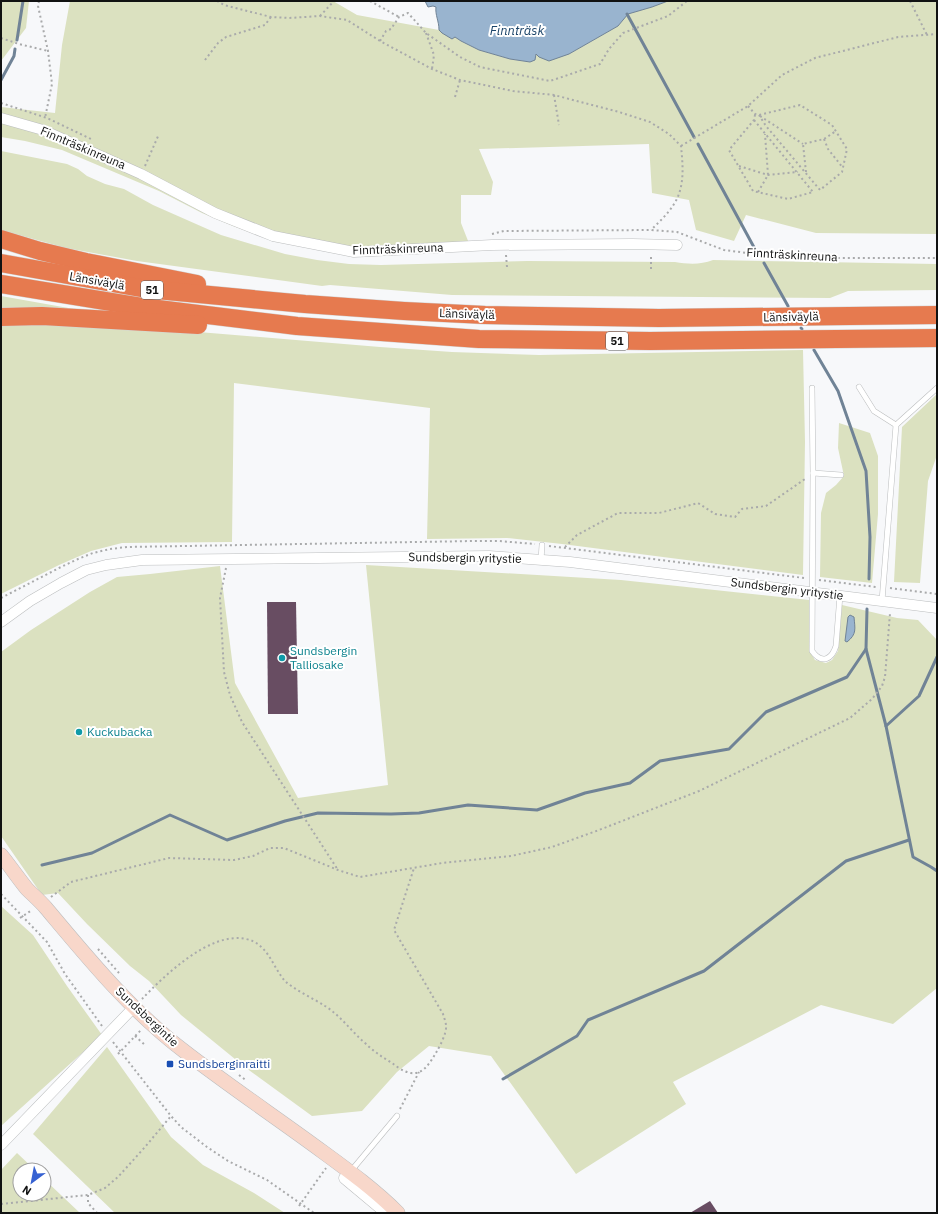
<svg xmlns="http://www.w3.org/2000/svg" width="938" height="1214" font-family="'IBM Plex Sans',sans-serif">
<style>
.green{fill:#dbe1c0}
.water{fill:#99b4cf;stroke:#708396}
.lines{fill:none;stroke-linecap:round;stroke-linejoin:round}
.stream{stroke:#708396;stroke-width:3}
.building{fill:#684d62}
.service-casing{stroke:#bbbdbe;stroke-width:6}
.minor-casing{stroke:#bbbdbe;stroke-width:11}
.tertiary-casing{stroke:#bbbdbe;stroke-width:13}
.secondary-casing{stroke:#bbbdbe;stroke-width:15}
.motorway-casing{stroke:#d4d4d4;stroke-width:19}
.path{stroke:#a9aaab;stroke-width:2;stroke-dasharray:2 3;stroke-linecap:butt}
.service{stroke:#fff;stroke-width:5}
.minor{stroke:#fff;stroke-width:10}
.tertiary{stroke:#fff;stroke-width:12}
.secondary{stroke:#f8d7ca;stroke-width:14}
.motorway{stroke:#e67a4f;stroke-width:18}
.culture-dot{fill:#0f9aa8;stroke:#fff;stroke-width:1.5}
.transit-dot{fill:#1a4fb4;stroke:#fff;stroke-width:1.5}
.labels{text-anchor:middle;stroke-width:4;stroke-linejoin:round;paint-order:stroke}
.shield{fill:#fff;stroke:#585959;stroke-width:1}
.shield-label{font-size:11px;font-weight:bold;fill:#111212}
.street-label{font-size:12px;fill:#111212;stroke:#fff}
.culture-label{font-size:12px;fill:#0d838f;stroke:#fff;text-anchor:start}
.transit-label{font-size:12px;fill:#164399;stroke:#fff;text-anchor:start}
.water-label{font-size:13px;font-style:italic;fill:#1b4469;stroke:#fff}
</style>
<rect width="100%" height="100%" fill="#f7f8fa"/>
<g class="green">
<polygon points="1,1 29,1 26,28 1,61"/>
<polygon points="70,1 333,1 357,15 439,30 442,33 455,37 461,41 479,50 510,59 530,62 536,53 569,54 618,26 627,14 652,7 668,1 937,1 937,234 816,233 746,215 734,241 696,230 689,200 652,193 649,144 479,149 493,182 491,195 461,195 461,223 472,251 405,253 344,252 260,236 233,226 202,213 159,191 62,150 25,141 1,137 1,107 55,113 62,45"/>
<path d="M1 151 67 164 78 169 87 176 105 184 124 189 153 205 221 235 285 254 317 260 349 264 381 265 527 261 675 262C688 264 700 265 713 260L937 264V290L848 291 830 298 452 295 330 285 322 286 137 261 66 248 1 230Z"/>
<polygon points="1,296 74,309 23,307 1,308"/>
<polygon points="1,324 138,327 380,347 452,352 539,355 803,350 805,442 803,575 562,544 507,538 427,539 430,408 234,383 232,542 122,543 91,551 59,565 1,594"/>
<polygon points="937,394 937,455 928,481 920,583 894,582 902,427"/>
<polygon points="839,423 870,433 878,456 878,514 872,583 820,577 821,513 826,493 836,485 844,476 838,448"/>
<polygon points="366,565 621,580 809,600 810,652 815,660 826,663 832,660 838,651 842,605 897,618 918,620 937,640 937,988 893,1024 821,1005 673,1082 686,1104 576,1174 491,1056 429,1046 397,1072 362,1111 312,1116 246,1068 181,1015 149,981 130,966 87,924 58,893 42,895 1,836 1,652 31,630 90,592 117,577 150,574 220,566 235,683 298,798 388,785"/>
<polygon points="1,906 33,935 67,986 102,1035 1,1126"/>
<polygon points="107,1047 171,1137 203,1165 254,1193 285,1213 115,1213 33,1134"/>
<polygon points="17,1153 35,1170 20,1170 20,1194 44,1194 44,1179 80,1213 1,1213 1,1170"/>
</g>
<g class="water">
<path d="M425 1H668L652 7 628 14 618 26 569 54 549 61 539 57 536 54 535 60 530 62 510 59 479 50 461 41 455 37 452 39 442 33 439 30C439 21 435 15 436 7L433 6 428 7Z"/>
<path d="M850 615 854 617C855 629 857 634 847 642L845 641 848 617Z"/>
</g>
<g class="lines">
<g class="stream">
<polyline points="627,14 694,137"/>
<polyline points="17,40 23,1"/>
<polyline points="1,80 14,56 15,49"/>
<polyline points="698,144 756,251"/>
<polyline points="764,263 788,306"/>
<polyline points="801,328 802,329"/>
<polyline points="814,350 838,391 866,471 870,537 869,579"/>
<polyline points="866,649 886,726 913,857 931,867 937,871"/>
<polyline points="886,726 919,696 937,657"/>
<polyline points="42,865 92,853 170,815 227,840 285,821 318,813 391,814 419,813 468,805 537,810 585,793 630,783 660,761 729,749 766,712 847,677 866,649 867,609"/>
<polyline points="503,1079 577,1036 588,1020 704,971 846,861 909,840"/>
</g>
</g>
<g class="building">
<polygon points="267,602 296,602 298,714 268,714"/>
<polygon points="710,1201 718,1213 690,1213"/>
</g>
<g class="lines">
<defs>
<g id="service">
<polyline points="859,387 874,411 896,425"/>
<path d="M812 388 813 473 812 651C822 665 832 659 836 646L840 595"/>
<polyline points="813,473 841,475"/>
<polyline points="541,560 542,545"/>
<polyline points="882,601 896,425 937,388"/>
<polyline points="351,1171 397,1116"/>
</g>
<g id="minor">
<polyline points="1,118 43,130 141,174 215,213 273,236 354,252 492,245 632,244 677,245"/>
<polyline points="1,622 30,601 61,583 86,570 106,565 142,560 489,556 570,562 937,608"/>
<polyline points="1,1145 134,1007"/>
</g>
<polyline id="tertiary" points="345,1178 387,1213"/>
<path id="secondary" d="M1 855C10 866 18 878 27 889 33 895 40 901 46 908 88 958 131 1011 184 1051 229 1086 277 1118 323 1152 349 1171 375 1190 398 1213"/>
<g id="motorway">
<polyline points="1,239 40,251 86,262 197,284"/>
<polyline points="1,263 146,289 305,304 404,311 485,315 659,318 937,315"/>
<polyline points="1,284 142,307 297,326 479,339 650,341 937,338"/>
<polyline points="1,317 42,316 198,325"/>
</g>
</defs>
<use href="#service" class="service-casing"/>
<use href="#minor" class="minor-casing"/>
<use href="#tertiary" class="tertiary-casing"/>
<use href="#secondary" class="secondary-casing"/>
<use href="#motorway" class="motorway-casing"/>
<g class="path">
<polyline points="39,1 38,6 48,51 52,84 45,118"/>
<path d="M217 1 224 5 271 17 289 18 320 16 347 20 380 41 432 69 460 80 513 91 554 95 619 112 650 122 669 134 681 146C683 166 685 187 674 204 668 214 659 222 651 230"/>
<polyline points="370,1 399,17"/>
<polyline points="910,1 927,35"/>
<polyline points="320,16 334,1"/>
<polyline points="426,33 434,55 432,69"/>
<polyline points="1,38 19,44 48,51"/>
<polyline points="380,41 386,31 391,29 399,17 408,13 426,33 460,57 480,67 550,81 600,64 609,49 623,33 668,16 687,1"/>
<polyline points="205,60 218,43 226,37 265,25 271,17"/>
<polyline points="554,95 559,125"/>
<polyline points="455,97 460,80"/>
<polyline points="1,103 47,118 91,139"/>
<polyline points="748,106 755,114 759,115 800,105 832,125 847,149 842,172 820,190 766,126 759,115"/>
<polyline points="760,116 803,144"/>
<polyline points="754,120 813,192 788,199 753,191 729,150 754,120 755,115"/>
<polyline points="824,139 828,149 843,168"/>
<polyline points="681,146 748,106 782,75 815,58 898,37 937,34"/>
<polyline points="145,166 159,134"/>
<polyline points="739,166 768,175 798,172"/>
<polyline points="806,172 803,144 824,139 836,131"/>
<polyline points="758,192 768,175 765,134"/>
<polyline points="492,234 504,231 651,230 677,232 724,250 763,255 791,257 827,258 937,258"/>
<polyline points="506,255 507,267"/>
<polyline points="651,269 651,254"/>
<polyline points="549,546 804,578"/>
<polyline points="565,547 577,535 618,513 659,513 698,503 715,514 735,517 742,509 766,506 805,479"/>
<polyline points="226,568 220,598 224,672 230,695 242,722 338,870"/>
<polyline points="819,580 876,587"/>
<polyline points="890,588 937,594"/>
<polyline points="1,598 61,567 78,559 93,553 110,549 127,547 474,541 499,541 535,544"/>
<polyline points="1,894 47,942 65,974 102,1026"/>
<polyline points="51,897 71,882 169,858 234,860 253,856 270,848 284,848 338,870 360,877 442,863 511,856 552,847 599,830 699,791 850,718 872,699 882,686 885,677 890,613"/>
<polyline points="20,918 32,910"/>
<polyline points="98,949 119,973"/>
<path d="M142 999C164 976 210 931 246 939 267 943 272 965 284 980 294 990 313 998 325 1006 341 1016 351 1031 365 1043 373 1051 382 1057 392 1063 397 1067 404 1072 411 1073 424 1075 431 1061 437 1051 440 1046 447 1032 446 1026 446 1022 444 1018 443 1014L394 930 414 868"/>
<polyline points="135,1036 145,1045"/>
<polyline points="113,1042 171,1116 181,1127 207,1147 228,1161 267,1180 314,1213"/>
<polyline points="118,1054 141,1030"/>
<polyline points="239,1075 247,1081"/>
<polyline points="400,1109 419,1072"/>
<polyline points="88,1195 88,1203 97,1213"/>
<polyline points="1,1204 88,1195 105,1188 118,1177 145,1147 171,1116"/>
<polyline points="299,1206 326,1168"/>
</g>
<use href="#service" class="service"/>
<use href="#minor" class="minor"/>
<use href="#tertiary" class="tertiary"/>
<use href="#secondary" class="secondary"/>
<use href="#motorway" class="motorway"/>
</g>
<g class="culture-dot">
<circle cx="282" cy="658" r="4"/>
<circle cx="79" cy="732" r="4"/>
</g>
<rect class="transit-dot" x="166" y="1060" width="8" height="8" rx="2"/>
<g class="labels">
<g class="shield">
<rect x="141" y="281" width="22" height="18" rx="3"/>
<rect x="606" y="332" width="22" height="18" rx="3"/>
</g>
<g class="shield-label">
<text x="152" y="294">51</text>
<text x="617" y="345">51</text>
</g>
<g class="street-label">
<text transform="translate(83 148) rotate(23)" y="4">Finnträskinreuna</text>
<text transform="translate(398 249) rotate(-2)" y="4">Finnträskinreuna</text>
<text transform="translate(792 255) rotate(3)" y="4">Finnträskinreuna</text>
<text transform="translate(97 281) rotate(10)" y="4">Länsiväylä</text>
<text transform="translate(467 314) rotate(2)" y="4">Länsiväylä</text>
<text transform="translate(791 317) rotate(-1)" y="4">Länsiväylä</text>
<text transform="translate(465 558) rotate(1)" y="4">Sundsbergin yritystie</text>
<text transform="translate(787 589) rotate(7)" y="4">Sundsbergin yritystie</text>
<text transform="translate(147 1017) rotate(43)" y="4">Sundsbergintie</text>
</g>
<g class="culture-label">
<text x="290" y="655">Sundsbergin<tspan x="290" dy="14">Talliosake</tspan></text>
<text x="87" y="736">Kuckubacka</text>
</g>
<g class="transit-label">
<text x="178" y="1068">Sundsberginraitti</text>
</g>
<g class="water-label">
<text x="517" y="35">Finnträsk</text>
</g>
</g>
<rect width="938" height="1214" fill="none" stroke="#111212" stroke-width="4"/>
<g transform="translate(32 1182) rotate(212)"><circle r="19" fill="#ffffff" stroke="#a0a0a0"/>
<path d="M0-3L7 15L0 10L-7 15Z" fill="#3762d2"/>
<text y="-6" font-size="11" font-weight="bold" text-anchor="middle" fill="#111212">N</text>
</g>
</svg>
